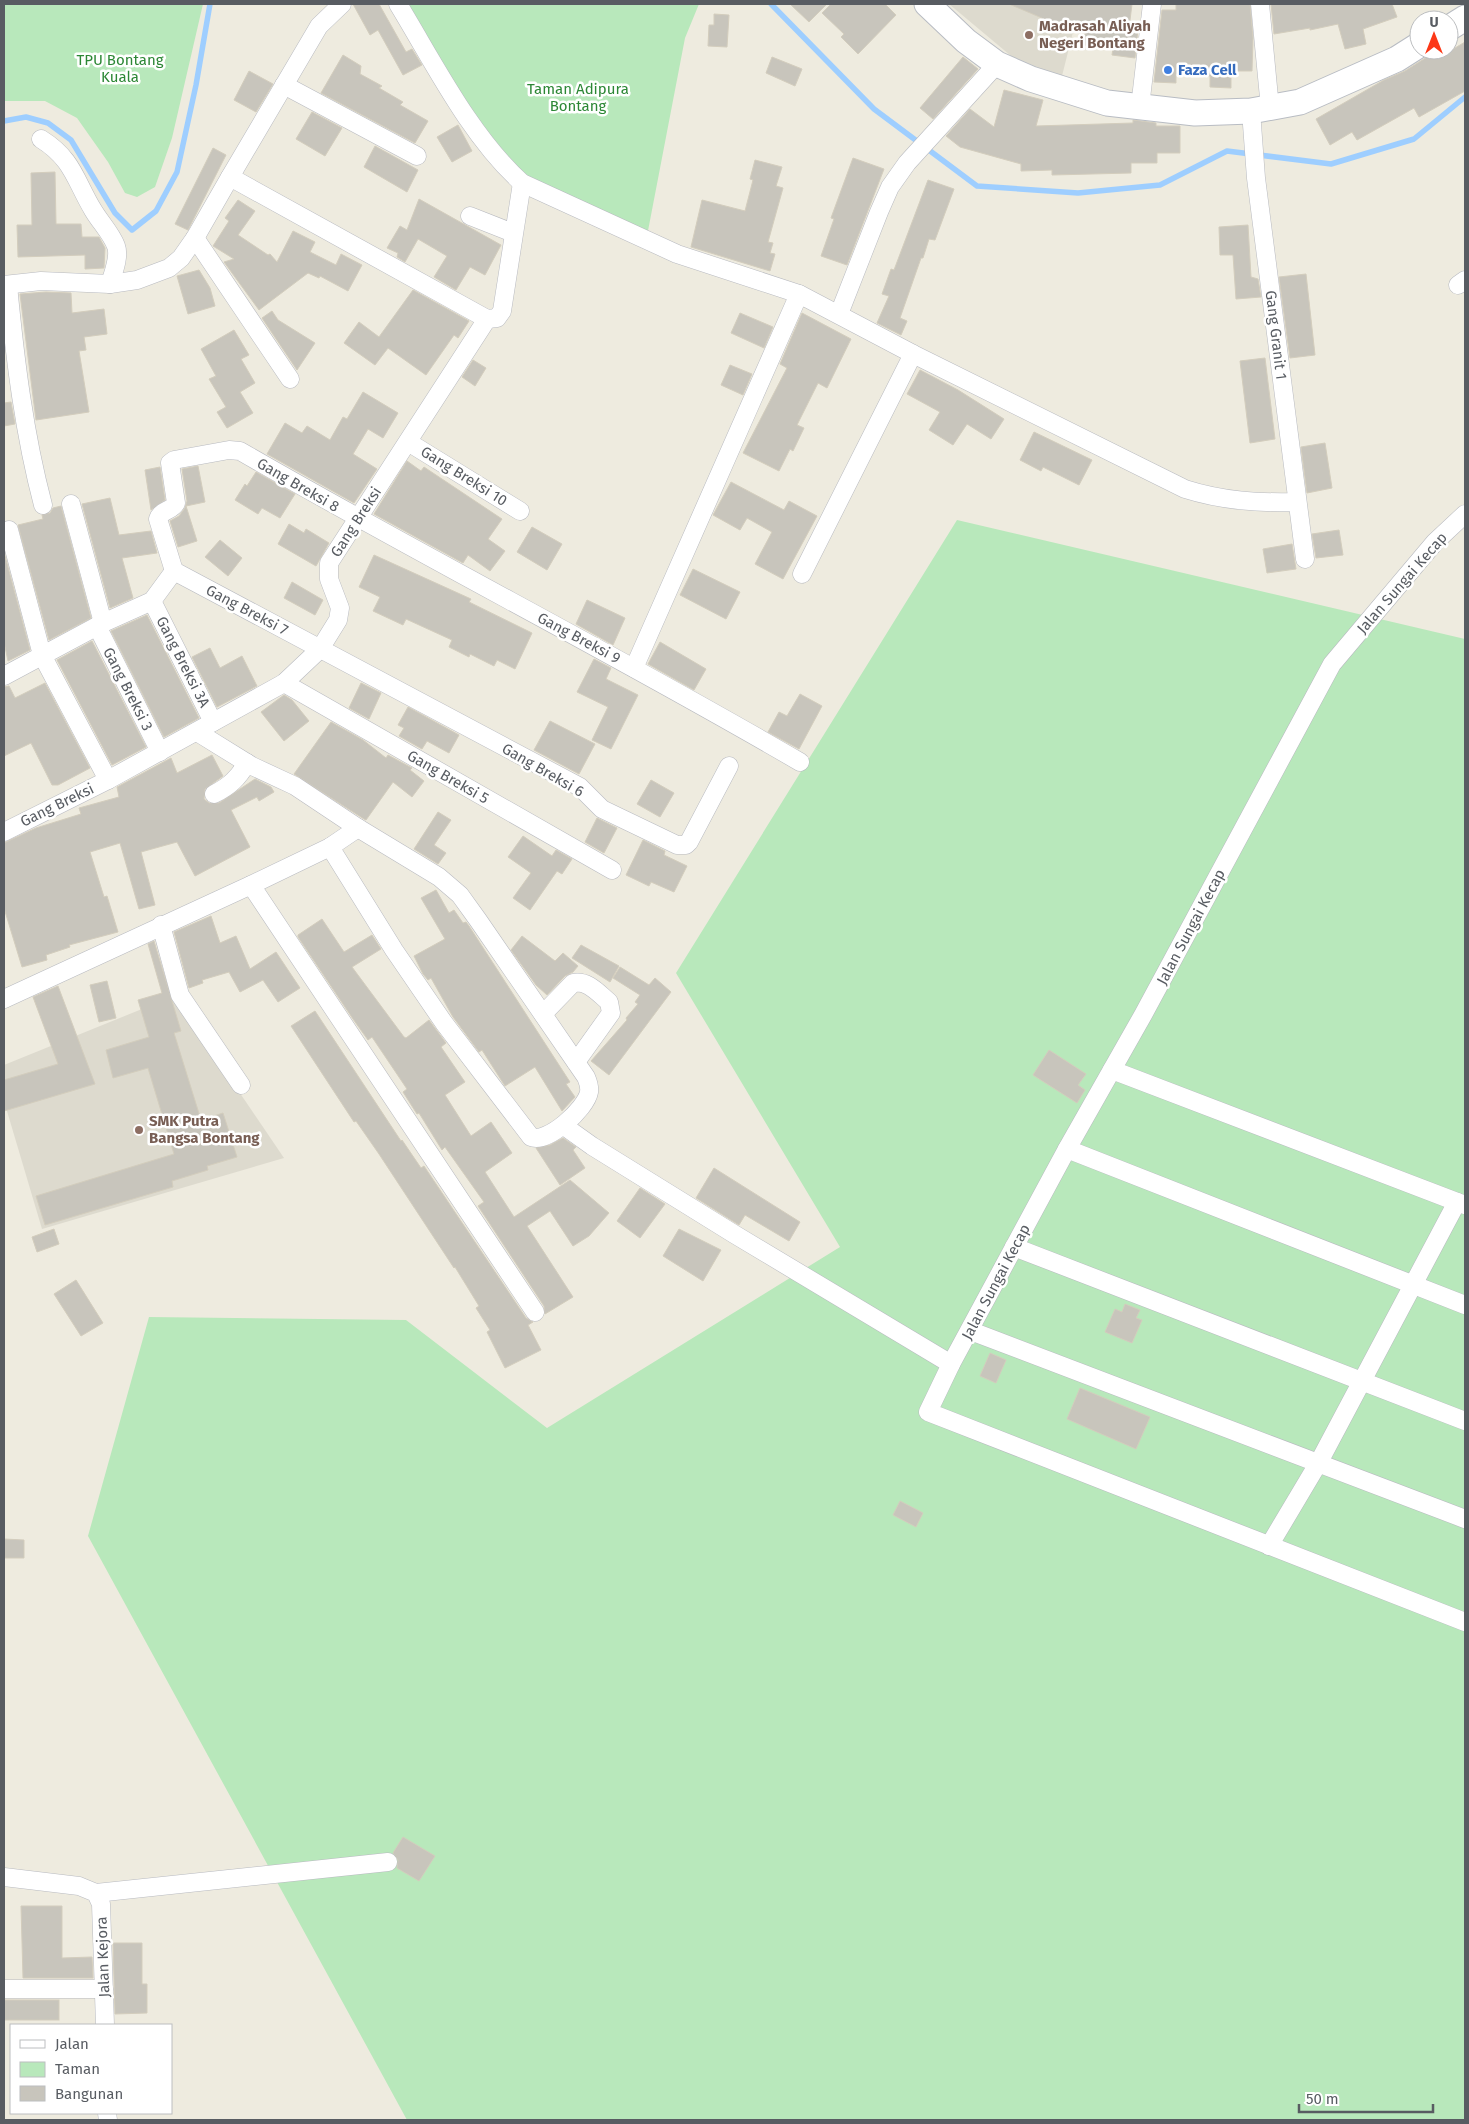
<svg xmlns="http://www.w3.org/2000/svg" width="1469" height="2124" font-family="'Fira Sans',sans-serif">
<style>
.education{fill:#dddace}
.green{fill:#b8e8bb}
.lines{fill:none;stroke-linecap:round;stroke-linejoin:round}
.stream{stroke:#9eceff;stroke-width:5.5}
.building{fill:#c8c5bc;stroke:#d3cdbd}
.street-casing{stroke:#b8bac0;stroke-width:19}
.secondary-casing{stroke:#b8bcc3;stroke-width:27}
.street{stroke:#fff;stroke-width:18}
.secondary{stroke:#fff;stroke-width:25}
.education-dot{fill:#8d6e63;stroke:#fff;stroke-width:2}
.shop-dot{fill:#3f7fe0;stroke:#fff;stroke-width:2}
.labels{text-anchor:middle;stroke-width:5;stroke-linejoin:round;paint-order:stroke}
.education-label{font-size:15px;font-weight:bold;fill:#785e54;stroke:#fff;text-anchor:start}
.park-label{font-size:15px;fill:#2c8735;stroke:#fff}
.shop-label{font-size:15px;font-weight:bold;fill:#366cbe;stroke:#fff;text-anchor:start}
.street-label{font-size:15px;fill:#585c62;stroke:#fff}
</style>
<rect width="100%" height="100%" fill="#eeebdf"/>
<g class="education">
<polygon points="949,4 1080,4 1061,80 1022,65"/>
<polygon points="174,996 284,1158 42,1229 4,1101 4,1065"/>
</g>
<g class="green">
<polygon points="4,4 203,4 172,138 155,187 137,197 125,193 108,162 77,118 45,101 4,101"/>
<polygon points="406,4 699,4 685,38 647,236 512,170 470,112"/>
<polygon points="957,520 1465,639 1465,2120 407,2120 88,1536 149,1317 406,1320 547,1428 840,1247 676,973"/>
</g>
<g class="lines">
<g class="stream">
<polyline points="771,4 874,109 977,186 1078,193 1160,185 1227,151 1331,164 1414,139 1465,97"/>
<polyline points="4,121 26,117 48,123 71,140 115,213 132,230 156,211 177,172 196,85 210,4"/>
</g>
</g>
<g class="building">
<polygon points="353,4 379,4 406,52 412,49 422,65 403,75 378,30 370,35"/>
<polygon points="790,4 827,4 809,22"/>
<polygon points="831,4 885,4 896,15 858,54 841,37 844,34 822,13"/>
<polygon points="1009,4 1132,4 1129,28 1138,29 1135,58 1112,55 1113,48 1084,45 1085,32 1042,20 1042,18"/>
<polygon points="1176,4 1250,4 1253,38 1252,71 1231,71 1231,88 1210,87 1210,76 1176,74 1176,83 1154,82 1162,10 1176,10"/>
<polygon points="1271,4 1392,4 1397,17 1363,29 1366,44 1345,49 1338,24 1310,30 1310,28 1274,34"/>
<polygon points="714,14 729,15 727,47 708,46 709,25 714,25"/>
<polygon points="1465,42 1465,91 1419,117 1414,108 1357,140 1352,132 1330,145 1316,119 1384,80 1405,71 1438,50 1450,51"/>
<polygon points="343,55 361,66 360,74 382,86 379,88 403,102 400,105 428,121 415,143 321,93"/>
<polygon points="772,57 802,69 795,86 766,73"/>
<polygon points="963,57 978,69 933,119 920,108"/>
<polygon points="249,71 273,84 256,112 234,100"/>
<polygon points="1004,90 1043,100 1036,126 1133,123 1133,120 1156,123 1156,126 1180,126 1180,153 1157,153 1157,163 1131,163 1131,173 1052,175 1052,170 1021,171 1021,164 960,147 946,136 970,109 994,127"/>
<polygon points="312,112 342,128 325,156 296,139"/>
<polygon points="458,125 472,151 452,162 437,137"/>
<polygon points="375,146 418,170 407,192 364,167"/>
<polygon points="213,148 226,155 188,230 175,224"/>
<polygon points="853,158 884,169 847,265 821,256 834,219 831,218"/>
<polygon points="755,160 782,167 776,186 783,188 768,242 773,243 770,253 775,254 770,271 691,247 702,200 745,211 753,180 750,179"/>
<polygon points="55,172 56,224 81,224 82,237 99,237 105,248 104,268 85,269 85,255 18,257 17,225 32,225 31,173"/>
<polygon points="928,180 954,189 935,240 929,239 923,258 921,258 900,318 907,321 901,335 877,323 889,296 882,294 891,269 894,270"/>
<polygon points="419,199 501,245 485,275 470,267 456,290 434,277 447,256 418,239 405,262 397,257 398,253 387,248 400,226 407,230"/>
<polygon points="238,200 255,211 238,235 268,255 270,254 277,262 293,231 315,242 310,252 336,265 341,254 362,265 348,291 320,276 319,278 308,273 259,310 224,262 234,259 213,246 229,221 225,218"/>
<polygon points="1248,225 1251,277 1258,279 1261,297 1236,299 1233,255 1220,255 1219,227"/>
<polygon points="199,270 210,288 215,306 188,314 177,276"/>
<polygon points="1306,274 1315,355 1290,358 1279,277"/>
<polygon points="413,290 469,321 458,338 454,335 426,375 388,348 375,365 344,343 359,322 379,337"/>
<polygon points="46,292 71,293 72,313 104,309 107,334 84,337 86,350 79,351 89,412 36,420 20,294"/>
<polygon points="272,311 278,320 315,343 297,370 262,318"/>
<polygon points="740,313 773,327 764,348 731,333"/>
<polygon points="802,313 851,339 827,388 818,383 797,425 804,428 793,451 790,449 779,471 743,453 787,368 780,364"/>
<polygon points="234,330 249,355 241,359 255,383 240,392 253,413 227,428 217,412 226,407 209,379 216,376 201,349"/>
<polygon points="1265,358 1275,439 1250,443 1240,361"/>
<polygon points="473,360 486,368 475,386 462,377"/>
<polygon points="730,365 752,374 743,395 721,385"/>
<polygon points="920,370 958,390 1004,419 991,439 967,424 953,445 929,430 940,412 907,394"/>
<polygon points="363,392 398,413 383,438 368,429 353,454 377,469 354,503 267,454 285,423 302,433 307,426 330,440 343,417 347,419"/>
<polygon points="11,402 15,424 4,426 4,403"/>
<polygon points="1034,432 1092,460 1079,485 1043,467 1041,471 1020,460"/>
<polygon points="1325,443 1332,488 1307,493 1301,447"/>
<polygon points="407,461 421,471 424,467 502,519 488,539 505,551 490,571 468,555 463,563 374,514"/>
<polygon points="198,466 205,502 186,506 197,541 178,547 170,521 179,516 185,508 187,501 182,469"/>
<polygon points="160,467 165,500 151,510 145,470"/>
<polygon points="256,472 295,494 280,518 262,508 258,514 235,500 245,484 247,486"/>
<polygon points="731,482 784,510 789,501 817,516 783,579 755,564 772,532 747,518 740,530 713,515"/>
<polygon points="110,498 119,535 151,531 157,553 122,558 133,598 110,608 82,504"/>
<polygon points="61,506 91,618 49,640 18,525 43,519 42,515 50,513 53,508"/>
<polygon points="289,524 304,533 306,529 329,543 316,566 278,544"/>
<polygon points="532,527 562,544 547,570 517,552"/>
<polygon points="1339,530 1343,555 1316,558 1312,534"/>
<polygon points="220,540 242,558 228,576 205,557"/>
<polygon points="1292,544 1296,569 1267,573 1263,549"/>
<polygon points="4,552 30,650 8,661 4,642"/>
<polygon points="374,555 471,599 469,602 532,633 515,669 497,660 494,666 470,654 469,657 449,647 452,640 406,619 403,625 373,611 380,597 359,587"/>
<polygon points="693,569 740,592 726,619 680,595"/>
<polygon points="292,582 323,600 315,615 284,598"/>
<polygon points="587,600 625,618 613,645 576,624"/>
<polygon points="147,615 199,718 164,737 111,631"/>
<polygon points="92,641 146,747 112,765 57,660"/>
<polygon points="660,642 706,669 694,690 648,664"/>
<polygon points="210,648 220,668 242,656 257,686 217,707 192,657"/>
<polygon points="594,659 611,668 606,679 638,695 611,749 592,740 608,707 577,692"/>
<polygon points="45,683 90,768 58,785 52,785 31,743 4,756 4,687 9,686 15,698"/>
<polygon points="361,683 381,693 369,719 349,708"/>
<polygon points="800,694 822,706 799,749 768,732 779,712 787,716"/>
<polygon points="284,695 292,700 309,721 284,741 261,712"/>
<polygon points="408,707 459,735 449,753 427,741 422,749 399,736 404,728 398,725"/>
<polygon points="550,721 595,744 579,774 534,750"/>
<polygon points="331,722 363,740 386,758 388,755 412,768 410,770 424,781 412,797 393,782 366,820 364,819 294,774"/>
<polygon points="212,755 223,776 205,789 204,799 209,803 219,803 255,779 271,787 274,792 259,801 257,797 231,810 250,847 195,876 177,842 141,852 155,905 139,909 120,843 90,852 104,897 107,896 118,932 69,945 70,947 46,955 47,960 22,967 4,908 4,843 36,828 81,814 79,808 119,797 117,787 171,758 177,773"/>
<polygon points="651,780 674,793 660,817 637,804"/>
<polygon points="438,812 451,820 434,845 446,853 438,864 414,849"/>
<polygon points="597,818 617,828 604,853 585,842"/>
<polygon points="523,836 552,856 556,850 572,859 562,874 557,871 530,910 513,898 531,873 508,857"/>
<polygon points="643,840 665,851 664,855 687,866 674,892 651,882 649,886 626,875"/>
<polygon points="436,890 449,913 454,910 463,923 466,922 469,926 570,1082 566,1084 575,1097 562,1111 535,1067 505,1086 482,1050 479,1052 453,1017 431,978 428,980 423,974 414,956 445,939 421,898"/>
<polygon points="211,916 220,943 236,936 250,969 276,952 300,988 278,1002 263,980 240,992 229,972 202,980 203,983 189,988 174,932"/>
<polygon points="322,919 344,952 372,935 381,949 352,967 404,1037 406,1038 429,1020 446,1043 441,1047 465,1082 445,1095 471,1136 491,1122 512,1153 485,1172 514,1217 570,1180 609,1213 589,1236 573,1246 550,1211 527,1226 573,1297 545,1314 544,1306 478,1206 484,1202 445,1147 442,1150 419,1113 417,1114 403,1092 407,1089 372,1037 368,1040 353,1019 298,937 298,935"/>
<polygon points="522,936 555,961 563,953 578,966 573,972 565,976 547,995 536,985 511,950"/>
<polygon points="154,941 181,1031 174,1033 201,1120 223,1113 237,1157 207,1166 208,1170 172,1181 173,1187 45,1225 36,1196 174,1154 148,1068 113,1078 106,1050 149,1037 138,1000 162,993 148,944"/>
<polygon points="581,945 619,966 610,982 572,958"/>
<polygon points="620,967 649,985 655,978 671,992 609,1075 591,1061 627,1020 626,1018 638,1004 635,1002 640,995 613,978"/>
<polygon points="107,981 116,1018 99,1022 90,985"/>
<polygon points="58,986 95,1084 4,1111 4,1080 58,1064 33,997"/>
<polygon points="315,1011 401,1141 402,1140 421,1168 424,1166 526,1318 533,1322 528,1325 541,1350 505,1368 487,1332 490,1330 476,1308 479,1306 455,1267 454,1268 379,1154 356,1121 354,1122 291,1026"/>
<polygon points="1049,1050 1086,1074 1078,1085 1085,1090 1077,1103 1033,1075"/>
<polygon points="563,1138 576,1147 573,1150 585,1168 560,1185 536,1148 550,1145"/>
<polygon points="714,1168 800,1222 789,1241 745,1215 739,1225 696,1198"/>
<polygon points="640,1188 665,1204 640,1238 617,1221"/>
<polygon points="54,1229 59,1244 37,1252 32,1237"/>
<polygon points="679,1229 721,1250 703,1281 663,1256"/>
<polygon points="76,1280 103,1323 81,1336 54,1294"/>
<polygon points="1125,1304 1140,1310 1136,1318 1142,1320 1132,1343 1105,1332 1115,1309 1122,1312"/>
<polygon points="990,1353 1006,1360 996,1383 980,1376"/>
<polygon points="1080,1388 1150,1417 1136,1449 1067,1419"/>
<polygon points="900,1501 923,1513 916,1527 893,1515"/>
<polygon points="4,1539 24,1540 24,1558 4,1558"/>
<polygon points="403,1837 435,1856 419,1881 397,1868 398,1860 393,1853"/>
<polygon points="21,1906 62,1906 62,1958 92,1957 93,1978 23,1978"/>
<polygon points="113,1943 142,1943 142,1984 147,1984 147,2013 115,2014"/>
<rect x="4" y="2000" width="55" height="20"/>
</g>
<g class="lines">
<defs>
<g id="street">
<path d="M398 4C434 63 470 136 522 183L677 254 799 294"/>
<polyline points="1260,4 1270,108"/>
<polyline points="284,85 417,156"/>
<polyline points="1140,107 1152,4"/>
<polyline points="1251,111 1256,178 1305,559"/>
<path d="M41 139C73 159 75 180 93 210 100 222 111 233 116 246 120 257 113 273 110 284"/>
<polyline points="230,177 487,319"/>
<polyline points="470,216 513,233"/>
<polyline points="195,238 290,379"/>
<polyline points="4,285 41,281 110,284 137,280 169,268 181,258 195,238 230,177 319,26 342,4"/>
<path d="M8 285C15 359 24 433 43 505"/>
<polyline points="1458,285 1465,280"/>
<polyline points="839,314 879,212 890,187 907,163 997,64"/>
<polyline points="487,319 497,318 502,311 522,183"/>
<polyline points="408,442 520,511"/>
<polyline points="71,504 103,623"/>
<polyline points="1465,514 1435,542 1332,664 1143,1015 1067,1149 951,1364 928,1412 1465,1622"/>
<polyline points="9,530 42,655 108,780"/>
<path d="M174 571 158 519C161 510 172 511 176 503L170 463 174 460 229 450 240 451C425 558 615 654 800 762"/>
<polyline points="174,571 580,787 602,809 677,845 686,845 689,842 729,766"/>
<polyline points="802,574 913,354"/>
<polyline points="152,601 213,722"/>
<polyline points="97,626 160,752"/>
<path d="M634 668 799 294 913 354 1185 489C1223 501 1258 503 1297 502"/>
<polyline points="4,676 103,623 152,601 174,571"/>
<polyline points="284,683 612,870"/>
<path d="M214 794C230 786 238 778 247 763"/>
<polyline points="4,832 108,780 284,683 320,649 338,620 340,608 329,579 329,563 487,319"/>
<path d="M330 847 394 950 444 1023 531 1137C547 1144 586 1109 589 1092 590 1086 588 1082 586 1077L478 920 460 895 439 877 358 828"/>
<polyline points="251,885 535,1312"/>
<polyline points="161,925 180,995 241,1085"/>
<polyline points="4,999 251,885 330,847 358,828 295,786 252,766 197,732"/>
<path d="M543 1014 573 983C588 980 598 993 609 1002L611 1013 576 1062"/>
<polyline points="1112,1070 1465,1205"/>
<polyline points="564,1126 592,1146 734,1234 951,1364"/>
<polyline points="1067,1149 1465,1305"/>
<polyline points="1014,1247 1465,1421"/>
<polyline points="971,1331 1465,1519"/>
<polyline points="1269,1546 1319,1462 1457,1202"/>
<polyline points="4,1877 79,1886 96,1893 101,1904 105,2025"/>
<polyline points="96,1893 388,1862"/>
<polyline points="4,1989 104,1989"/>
<polyline points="107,2113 108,2120"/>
</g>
<g id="secondary">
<polyline points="927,4 966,41 997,64 1031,79 1107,103 1195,113 1251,111 1300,102 1397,59 1419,45"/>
<polyline points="1449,28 1465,18"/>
</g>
</defs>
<use href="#street" class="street-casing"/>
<use href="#secondary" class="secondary-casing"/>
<use href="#street" class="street"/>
<use href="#secondary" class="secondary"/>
</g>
<g class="education-dot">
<circle cx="1029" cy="35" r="5"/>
<circle cx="139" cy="1130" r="5"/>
</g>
<circle class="shop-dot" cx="1168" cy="70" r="5"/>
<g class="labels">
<g class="education-label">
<text x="1039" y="31">Madrasah Aliyah<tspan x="1039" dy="17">Negeri Bontang</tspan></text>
<text x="149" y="1126">SMK Putra<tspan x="149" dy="17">Bangsa Bontang</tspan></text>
</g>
<g class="park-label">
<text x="120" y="65">TPU Bontang<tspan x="120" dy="17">Kuala</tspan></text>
<text x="578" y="94">Taman Adipura<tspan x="578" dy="17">Bontang</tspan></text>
</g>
<g class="shop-label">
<text x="1178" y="75">Faza Cell</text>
</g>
<g class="street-label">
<text transform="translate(1276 335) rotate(83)" y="5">Gang Granit 1</text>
<text transform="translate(464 476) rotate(32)" y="5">Gang Breksi 10</text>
<text transform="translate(298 485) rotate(30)" y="5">Gang Breksi 8</text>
<text transform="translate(356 522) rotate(-57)" y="5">Gang Breksi</text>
<text transform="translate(1402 583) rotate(-49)" y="5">Jalan Sungai Kecap</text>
<text transform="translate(247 610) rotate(28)" y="5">Gang Breksi 7</text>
<text transform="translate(579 638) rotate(28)" y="5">Gang Breksi 9</text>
<text transform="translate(183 662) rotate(63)" y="5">Gang Breksi 3A</text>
<text transform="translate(128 689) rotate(63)" y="5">Gang Breksi 3</text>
<text transform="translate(543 770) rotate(30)" y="5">Gang Breksi 6</text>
<text transform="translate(448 777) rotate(30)" y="5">Gang Breksi 5</text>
<text transform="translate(57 805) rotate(-26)" y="5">Gang Breksi</text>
<text transform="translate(1191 927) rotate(-62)" y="5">Jalan Sungai Kecap</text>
<text transform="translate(996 1282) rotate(-62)" y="5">Jalan Sungai Kecap</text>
<text transform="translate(103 1957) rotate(-92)" y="5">Jalan Kejora</text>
</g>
</g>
<rect width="1469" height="2124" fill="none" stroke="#585c62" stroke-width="10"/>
<rect x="10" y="2024" width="162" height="90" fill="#ffffff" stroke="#bcbec0"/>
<rect x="20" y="2040" width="25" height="8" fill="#ffffff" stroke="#bcbec0"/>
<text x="55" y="2049" font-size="15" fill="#585c62">Jalan</text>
<rect x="20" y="2062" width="25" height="15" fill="#b8e8bb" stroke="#bcbec0"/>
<text x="55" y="2074" font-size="15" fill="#585c62">Taman</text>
<rect x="20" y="2086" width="25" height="15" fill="#c8c5bc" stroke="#bcbec0"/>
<text x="55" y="2099" font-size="15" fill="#585c62">Bangunan</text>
<g transform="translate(1434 35)"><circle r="24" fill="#ffffff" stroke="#bcbec0"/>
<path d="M0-4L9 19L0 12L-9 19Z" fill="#fc3817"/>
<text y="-8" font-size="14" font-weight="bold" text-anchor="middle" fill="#585c62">U</text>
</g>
<path d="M1299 2104v8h134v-8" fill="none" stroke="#585c62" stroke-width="2.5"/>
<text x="1306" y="2104" font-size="15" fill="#585c62" stroke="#ffffff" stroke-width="4" paint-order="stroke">50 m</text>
</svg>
